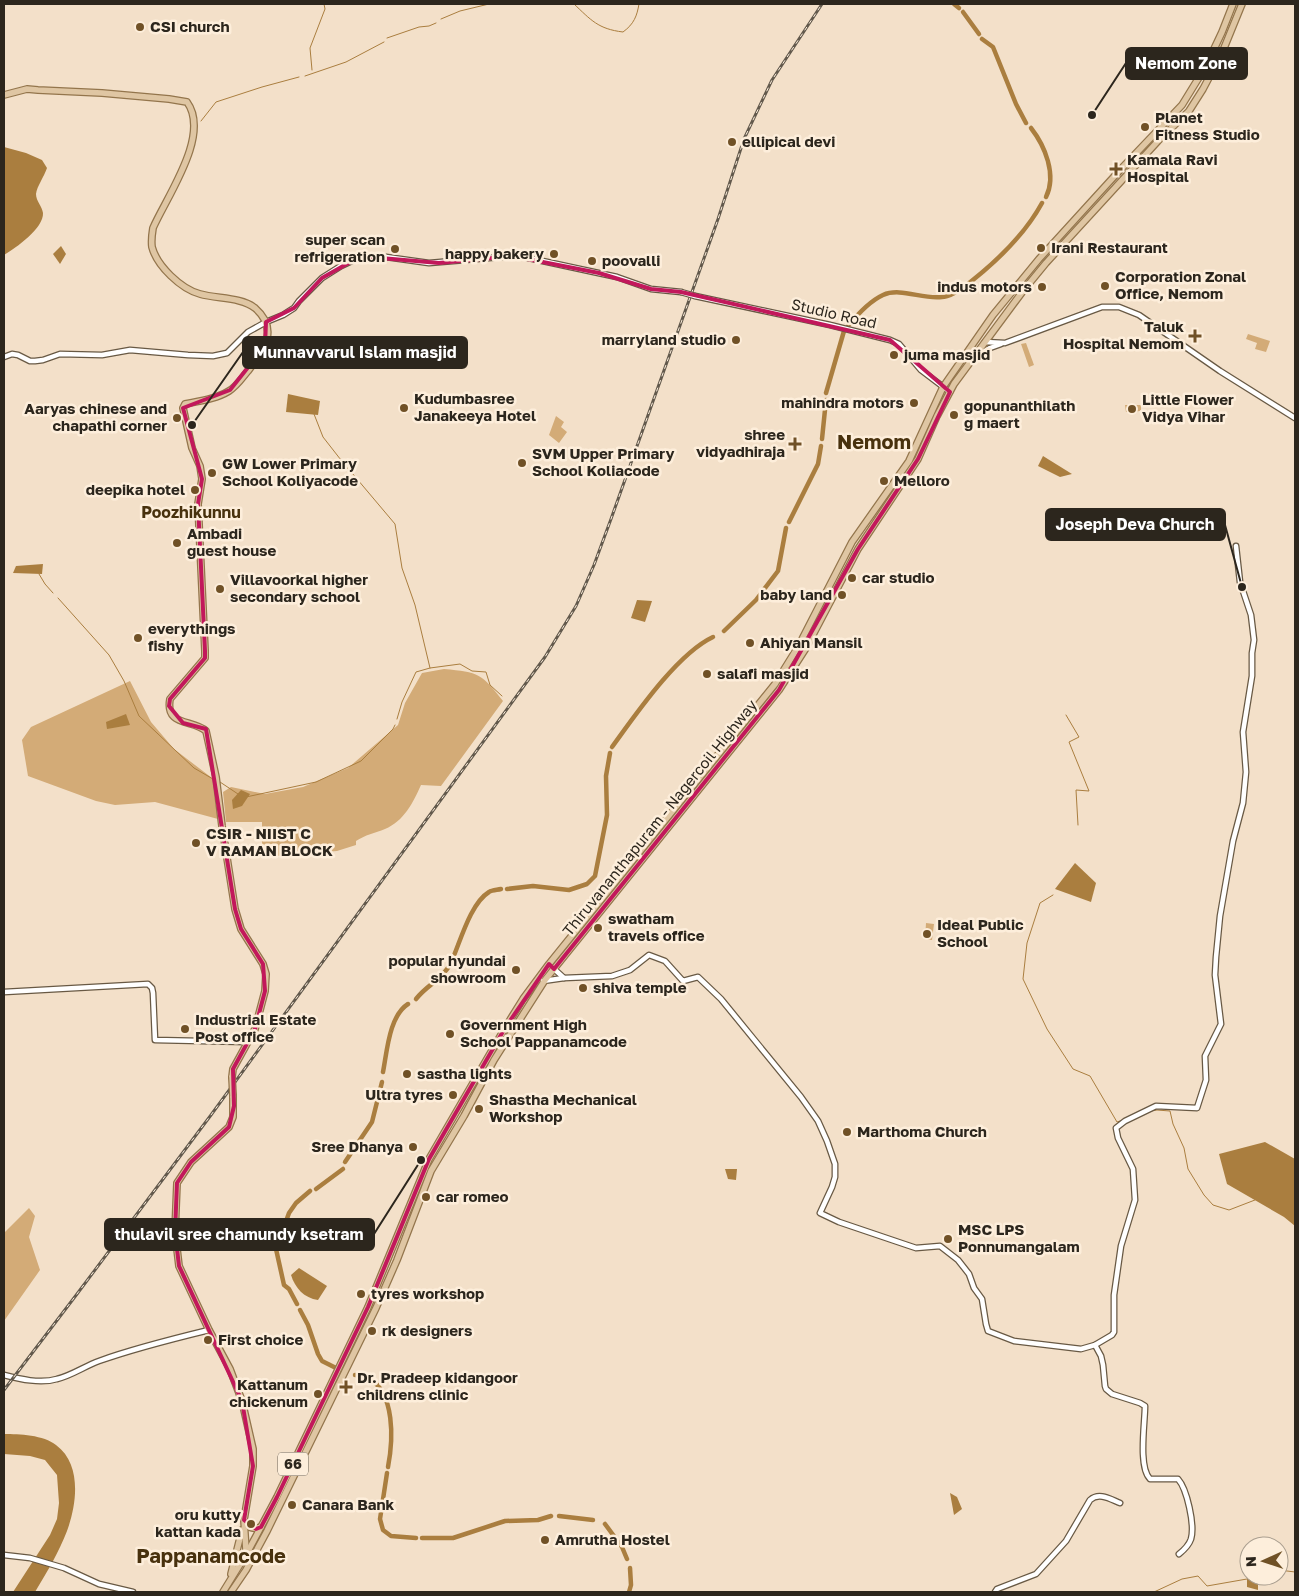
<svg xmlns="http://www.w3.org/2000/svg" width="1299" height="1596" font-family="'Golos Text',sans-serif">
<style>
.green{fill:#d3ab77}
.water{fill:#aa7e3f}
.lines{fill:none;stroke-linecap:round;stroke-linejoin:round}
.stream{stroke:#aa7e3f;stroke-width:1}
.canal{stroke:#aa7e3f;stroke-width:4.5}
.minor-casing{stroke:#685944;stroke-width:7}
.major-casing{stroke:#93754c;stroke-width:8}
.minor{stroke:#fff;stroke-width:4.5}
.major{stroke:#dfc6a3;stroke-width:5.5}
.rail-casing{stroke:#62594c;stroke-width:3}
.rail{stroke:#fdeedb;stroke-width:1;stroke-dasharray:4;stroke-linecap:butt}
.minor-bridge-casing{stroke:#685944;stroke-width:7;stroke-linecap:butt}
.major-bridge-casing{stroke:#93754c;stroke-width:8;stroke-linecap:butt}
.minor-bridge{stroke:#fff;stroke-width:4.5}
.major-bridge{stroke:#dfc6a3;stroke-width:5.5}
.marked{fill:none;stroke:#c2185b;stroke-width:4;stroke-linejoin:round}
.poi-dot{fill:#705126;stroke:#fdeedb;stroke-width:2}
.labels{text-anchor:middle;stroke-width:5;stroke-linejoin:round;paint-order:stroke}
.shield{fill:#fdeedb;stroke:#6b6256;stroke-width:1}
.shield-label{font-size:14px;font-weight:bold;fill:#2c261d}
.poi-label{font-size:15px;font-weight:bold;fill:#2c261d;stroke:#fdeedb;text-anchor:start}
.street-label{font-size:15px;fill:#2c261d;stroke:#fdeedb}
.neighbourhood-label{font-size:16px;font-weight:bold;fill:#48310d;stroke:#fdeedb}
.district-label{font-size:20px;font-weight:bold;fill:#48310d;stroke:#fdeedb}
.leader{fill:none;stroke:#2c261d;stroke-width:2}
.callout-dot{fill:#2c261d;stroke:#fdeedb;stroke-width:2}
.callout{fill:#2c261d;stroke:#2c261d;stroke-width:2}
.callout-label{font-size:16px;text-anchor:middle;font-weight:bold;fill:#fff}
</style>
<rect width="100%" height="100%" fill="#f3e0c9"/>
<g class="green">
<polygon points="1248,334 1270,341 1266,352 1255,349 1257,343 1246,339"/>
<polygon points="1026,343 1034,365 1029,367 1021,344"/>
<polygon points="1125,405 1141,405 1141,411 1126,412"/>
<polygon points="556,416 564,422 561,427 567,432 559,443 549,435"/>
<path d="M444 669C479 672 482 674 503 701L441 786 421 785C413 803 404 821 385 829 375 833 365 835 356 841V845L337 851 276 856 262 850V822H226L223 792 231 787 265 794 303 787 348 768 398 725 405 703 422 673Z"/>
<polygon points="130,681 151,722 174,749 212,778 218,819 155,802 115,805 96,801 28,776 22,740 31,727"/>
<polygon points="926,923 934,924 932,940 925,939"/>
<polygon points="29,1208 35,1216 29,1237 40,1270 4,1321 4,1231 5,1232"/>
</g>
<g class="water">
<path d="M4 147 26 153 42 160 47 168C44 177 37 186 36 194 36 201 42 206 43 213 44 228 16 248 4 255Z"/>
<polygon points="61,246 66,254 60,264 53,254"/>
<polygon points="288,394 320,401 318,415 286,412"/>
<polygon points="1043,456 1072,474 1060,477 1038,466"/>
<polygon points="43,564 42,574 13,573 16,566"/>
<polygon points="637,600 652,601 645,622 631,618"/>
<polygon points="126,714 130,725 107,729 106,722"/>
<polygon points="241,790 250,794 242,806 233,809 232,800"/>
<polygon points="1075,863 1096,883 1091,902 1055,889"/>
<polygon points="1265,1142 1295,1159 1295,1226 1284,1217 1227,1184 1219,1154"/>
<polygon points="725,1169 737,1169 736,1180 728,1179"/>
<path d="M299 1268 327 1286 318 1300C304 1298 295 1288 291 1275Z"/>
<path d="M4 1434C19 1434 44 1435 56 1445 82 1464 77 1504 67 1531 59 1552 47 1572 35 1592H13L50 1535 57 1519 59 1503 57 1475 45 1460 30 1456 4 1454Z"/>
<polygon points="950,1493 957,1497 962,1509 954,1515"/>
<polygon points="1247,1573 1249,1574 1249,1576 1258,1576 1258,1590 1247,1587"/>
</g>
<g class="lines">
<g class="stream">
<path d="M574 4C591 20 598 29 623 32 634 24 637 16 639 4"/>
<polyline points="441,19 460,11 489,4"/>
<polyline points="387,38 419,27 429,26 436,23"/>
<polyline points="312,70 310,48 325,9 324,4"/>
<polyline points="305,76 346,62 384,42"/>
<polyline points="201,121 216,102 262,87 299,77"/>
<polyline points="314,414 323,437 348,469"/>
<polyline points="352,473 395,524 402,568 415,605 430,668"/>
<polyline points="39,574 45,584 53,593"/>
<polyline points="58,598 109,655 124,681 139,716 194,768 213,779"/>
<polyline points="1066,715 1079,737 1069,742 1089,791 1076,790 1078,825"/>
<polyline points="397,719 402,702 416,672 430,668 460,664 472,671 486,672 490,685 502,696"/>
<polyline points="220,782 238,794"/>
<polyline points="246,797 316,782 361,761 393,729 395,725"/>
<polyline points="1053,895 1040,903 1027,943 1023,979 1047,1029 1073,1069 1090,1076 1117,1122 1123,1120"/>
<polyline points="1151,1111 1157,1110 1170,1111 1173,1124 1184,1148 1188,1169 1204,1195 1213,1205 1229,1210 1255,1200"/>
<polyline points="1279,1570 1295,1572"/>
<polyline points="1154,1592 1182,1579 1198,1576 1207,1586 1247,1579"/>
</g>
<g class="canal">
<polyline points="954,4 959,8"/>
<polyline points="963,12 979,34"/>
<polyline points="982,39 993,47 1016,104 1026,123"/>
<path d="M1031 128C1045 146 1057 175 1046 197"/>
<path d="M960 290C992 266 1023 238 1042 203"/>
<path d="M848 326C857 315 870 301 883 295 901 287 923 300 942 297 947 297 952 294 956 292"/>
<polyline points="826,393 844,331"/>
<polyline points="822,439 826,400"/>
<polyline points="789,522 818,464 821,446"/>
<polyline points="724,631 756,600 778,571 786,528"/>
<path d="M612 747C636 714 677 654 713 637"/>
<polyline points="507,889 533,886 569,890 587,884 595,876 607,815 606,776 610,753"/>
<path d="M453 958C461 939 471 903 489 892 492 890 497 890 501 889"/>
<path d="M416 999C428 984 439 982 450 965"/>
<path d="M383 1072C387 1052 389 1016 408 1004"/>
<polyline points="345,1162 372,1122 382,1082"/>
<polyline points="316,1189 343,1169"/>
<polyline points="297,1304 289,1289 284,1285 276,1249 289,1213 296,1203 310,1191"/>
<polyline points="300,1310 308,1325 318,1354 322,1361 336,1368"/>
<path d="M355 1375C359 1375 364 1376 367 1377 396 1392 393 1441 388 1467"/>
<polyline points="387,1473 380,1519 383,1530 391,1536 416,1538"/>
<polyline points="559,1516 593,1520"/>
<polyline points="605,1524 622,1547 627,1559"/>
<polyline points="422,1538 453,1538 505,1521 538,1520 551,1516"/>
<polyline points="629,1592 631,1585 630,1568"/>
</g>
<defs>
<g id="minor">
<polyline points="695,296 830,325 890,340 899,344 921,370 950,392"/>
<polyline points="985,342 1005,343 1102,307 1119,307 1139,315 1220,371 1295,418"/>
<polyline points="977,356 990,348 1001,344"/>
<polyline points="4,357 12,354 18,355 30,361 35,361 43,360 60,354 102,355 130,350 188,355 213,356 227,353 248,332 266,322 283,315 294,308 299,301 322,278 341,266 356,259 369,257 386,257 429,263 512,256 524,257 617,277 651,289 681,292"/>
<path d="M553 968 564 978 612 976 630 970 649 955 665 961 683 981 698 977 721 999 801 1097 818 1121 827 1141 835 1164V1177L832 1187 820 1213 839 1222 907 1245 916 1248 940 1246 958 1260 969 1274 974 1288 982 1299 986 1324 988 1331 1014 1341 1081 1349 1095 1345 1101 1356 1103 1365 1105 1386 1106 1389 1112 1394 1140 1403 1145 1406C1145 1423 1138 1467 1150 1479H1178C1187 1489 1195 1525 1191 1539 1189 1545 1184 1550 1179 1554"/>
<polyline points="543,981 564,978"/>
<polyline points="4,992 148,984 152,988 153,993 155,1040 247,1042"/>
<polyline points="1095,1345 1112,1335 1114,1332 1114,1295 1121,1246 1135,1200 1133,1169 1118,1138 1116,1128 1125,1121 1156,1106 1197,1108 1206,1080 1205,1056 1221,1024 1215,975 1216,957 1220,916 1233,841 1243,803 1246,772 1243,732 1252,676 1252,653 1254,640 1251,615 1240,582 1236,546"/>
<path d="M4 1375C20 1379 40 1384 57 1379 71 1376 85 1366 99 1361 135 1348 172 1339 209 1330"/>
<polyline points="4,1555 30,1558 64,1568 99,1584 133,1592"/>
<path d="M995 1592 997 1589 1036 1574 1066 1541 1090 1500C1099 1492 1110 1499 1120 1503"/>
</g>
<g id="major">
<path d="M4 95 27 89 38 90 102 93 169 99 187 102C211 135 167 196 153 228 152 234 151 240 152 247 157 266 181 289 200 294 217 299 241 297 255 308 280 330 263 351 248 371 242 378 237 386 229 391 216 399 200 401 185 404L183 408 192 448 200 466 202 479 198 504 205 651V658L170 699C165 727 193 719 206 731L216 777 222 826 235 909 241 929 263 964 266 974 265 991 255 1029 233 1069 232 1077"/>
<polyline points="233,1096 233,1117 229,1127 191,1162 177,1183 175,1232 179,1266 209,1330 230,1369 242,1401 253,1449 253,1466 244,1520 246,1550 249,1554"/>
<path d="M245 1522C248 1529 255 1529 261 1527"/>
<polyline points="231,1574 242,1530"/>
<polyline points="223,1592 247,1553 277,1497 368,1307 429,1159 505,1028 523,999 549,964 775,684 798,647 852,542 909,461 943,387 993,315 1039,259 1121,169 1182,105 1206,66 1222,32 1233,4"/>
<polyline points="231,1592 246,1570 267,1531 376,1308 397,1260 431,1171 464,1116 494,1060 545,980 779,690 806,648 858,549 918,459 937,416 954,384 1023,291 1046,263 1158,141 1189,111 1203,89 1222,53 1242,4"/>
</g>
</defs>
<use href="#minor" class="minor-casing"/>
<use href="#major" class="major-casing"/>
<use href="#minor" class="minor"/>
<use href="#major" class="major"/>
<defs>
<polyline id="rail" points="4,1390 77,1294 211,1115 545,657 576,606 594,565 611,519 718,219 744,139 772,80 822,4"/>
</defs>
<use href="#rail" class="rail-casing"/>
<use href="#rail" class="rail"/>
<defs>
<polyline id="minor-bridge" points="681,292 695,296"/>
<polyline id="major-bridge" points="232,1077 233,1096"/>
</defs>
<use href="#minor-bridge" class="minor-bridge-casing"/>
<use href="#major-bridge" class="major-bridge-casing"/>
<use href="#minor-bridge" class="minor-bridge"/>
<use href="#major-bridge" class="major-bridge"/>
</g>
<path class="marked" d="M512 256 599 273 651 289 681 292 890 340 950 392 918 459 858 549 779 690 554 969 549 964 505 1028 429 1159 368 1307 277 1497 261 1527 256 1529 244 1520 253 1466 242 1401 179 1266 175 1232 177 1183 191 1162 229 1127 234 1106 233 1069 255 1029 265 991 263 964 241 929 235 909 206 729 183 723 169 706 170 699 205 658V651L198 504 202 479 183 408 230 390 265 346 266 322 294 308 322 278 352 261 369 257 439 263Z"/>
<g class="poi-dot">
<circle cx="140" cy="27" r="5"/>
<circle cx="1145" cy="127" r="5"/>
<circle cx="732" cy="142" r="5"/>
<path d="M1113.5 161.5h5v5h5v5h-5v5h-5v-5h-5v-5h5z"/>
<circle cx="1041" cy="248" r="5"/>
<circle cx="395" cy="249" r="5"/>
<circle cx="554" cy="254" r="5"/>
<circle cx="592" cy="261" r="5"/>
<circle cx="1105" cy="286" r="5"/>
<circle cx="1042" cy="287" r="5"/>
<path d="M1192.5 328.5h5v5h5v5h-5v5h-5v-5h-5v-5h5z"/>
<circle cx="736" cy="340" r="5"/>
<circle cx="894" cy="355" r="5"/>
<circle cx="914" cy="403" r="5"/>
<circle cx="404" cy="408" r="5"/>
<circle cx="1132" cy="409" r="5"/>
<circle cx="954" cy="415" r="5"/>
<circle cx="177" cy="418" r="5"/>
<path d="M792.5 436.5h5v5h5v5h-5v5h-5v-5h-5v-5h5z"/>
<circle cx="522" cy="463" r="5"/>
<circle cx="212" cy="473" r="5"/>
<circle cx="884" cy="481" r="5"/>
<circle cx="195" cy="490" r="5"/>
<circle cx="177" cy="543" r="5"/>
<circle cx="852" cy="578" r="5"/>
<circle cx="220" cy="589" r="5"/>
<circle cx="842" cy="595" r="5"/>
<circle cx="138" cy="638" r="5"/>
<circle cx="750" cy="643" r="5"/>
<circle cx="707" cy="674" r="5"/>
<circle cx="196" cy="843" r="5"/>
<circle cx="598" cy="928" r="5"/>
<circle cx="927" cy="934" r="5"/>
<circle cx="516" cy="970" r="5"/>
<circle cx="583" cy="988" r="5"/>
<circle cx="185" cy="1029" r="5"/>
<circle cx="450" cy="1034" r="5"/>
<circle cx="407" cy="1074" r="5"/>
<circle cx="453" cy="1095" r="5"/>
<circle cx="479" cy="1109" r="5"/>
<circle cx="847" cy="1132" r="5"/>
<circle cx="413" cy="1147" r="5"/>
<circle cx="426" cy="1197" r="5"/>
<circle cx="948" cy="1239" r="5"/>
<circle cx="361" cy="1294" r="5"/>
<circle cx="372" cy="1331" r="5"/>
<circle cx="208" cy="1340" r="5"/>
<path d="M343.5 1379.5h5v5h5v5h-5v5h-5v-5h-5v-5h5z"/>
<circle cx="318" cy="1394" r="5"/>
<circle cx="292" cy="1505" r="5"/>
<circle cx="251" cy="1524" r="5"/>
<circle cx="545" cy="1540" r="5"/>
</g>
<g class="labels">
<rect class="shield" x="278" y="1452.5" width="30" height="23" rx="4"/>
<g class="shield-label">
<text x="293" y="1469">66</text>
</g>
<g class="poi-label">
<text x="150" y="32">CSI church</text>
<text x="1155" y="123">Planet<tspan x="1155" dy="17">Fitness Studio</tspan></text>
<text x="742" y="147">ellipical devi</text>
<text x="1127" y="165">Kamala Ravi<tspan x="1127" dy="17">Hospital</tspan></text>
<text x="385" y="245" text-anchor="end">super scan<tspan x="385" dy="17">refrigeration</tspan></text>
<text x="1051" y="253">Irani Restaurant</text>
<text x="544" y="259" text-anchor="end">happy bakery</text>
<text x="602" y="266">poovalli</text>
<text x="1115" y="282">Corporation Zonal<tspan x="1115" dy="17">Office, Nemom</tspan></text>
<text x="1032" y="292" text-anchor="end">indus motors</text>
<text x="1184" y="332" text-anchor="end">Taluk<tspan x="1184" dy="17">Hospital Nemom</tspan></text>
<text x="726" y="345" text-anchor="end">marryland studio</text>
<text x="904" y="360">juma masjid</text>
<text x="414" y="404">Kudumbasree<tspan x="414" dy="17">Janakeeya Hotel</tspan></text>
<text x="1142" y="405">Little Flower<tspan x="1142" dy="17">Vidya Vihar</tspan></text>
<text x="904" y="408" text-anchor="end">mahindra motors</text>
<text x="964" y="411">gopunanthilath<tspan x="964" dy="17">g maert</tspan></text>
<text x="167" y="414" text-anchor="end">Aaryas chinese and<tspan x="167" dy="17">chapathi corner</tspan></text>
<text x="785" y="440" text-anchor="end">shree<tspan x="785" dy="17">vidyadhiraja</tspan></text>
<text x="532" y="459">SVM Upper Primary<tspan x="532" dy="17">School Koliacode</tspan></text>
<text x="222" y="469">GW Lower Primary<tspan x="222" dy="17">School Koliyacode</tspan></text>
<text x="894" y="486">Melloro</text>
<text x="185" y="495" text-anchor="end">deepika hotel</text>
<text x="187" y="539">Ambadi<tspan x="187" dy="17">guest house</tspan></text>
<text x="862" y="583">car studio</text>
<text x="230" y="585">Villavoorkal higher<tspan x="230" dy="17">secondary school</tspan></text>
<text x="832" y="600" text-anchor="end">baby land</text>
<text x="148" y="634">everythings<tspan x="148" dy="17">fishy</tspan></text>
<text x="760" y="648">Ahiyan Mansil</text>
<text x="717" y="679">salafi masjid</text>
<text x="206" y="839">CSIR - NIIST C<tspan x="206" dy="17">V RAMAN BLOCK</tspan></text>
<text x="608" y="924">swatham<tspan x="608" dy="17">travels office</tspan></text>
<text x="937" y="930">Ideal Public<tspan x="937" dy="17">School</tspan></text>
<text x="506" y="966" text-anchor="end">popular hyundai<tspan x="506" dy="17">showroom</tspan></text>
<text x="593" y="993">shiva temple</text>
<text x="195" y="1025">Industrial Estate<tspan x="195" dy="17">Post office</tspan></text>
<text x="460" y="1030">Government High<tspan x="460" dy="17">School Pappanamcode</tspan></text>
<text x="417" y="1079">sastha lights</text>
<text x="443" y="1100" text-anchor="end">Ultra tyres</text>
<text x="489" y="1105">Shastha Mechanical<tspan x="489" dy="17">Workshop</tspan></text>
<text x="857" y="1137">Marthoma Church</text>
<text x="403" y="1152" text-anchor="end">Sree Dhanya</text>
<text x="436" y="1202">car romeo</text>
<text x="958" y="1235">MSC LPS<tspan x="958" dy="17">Ponnumangalam</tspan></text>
<text x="371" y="1299">tyres workshop</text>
<text x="382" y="1336">rk designers</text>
<text x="218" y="1345">First choice</text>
<text x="357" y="1383">Dr. Pradeep kidangoor<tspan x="357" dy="17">childrens clinic</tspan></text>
<text x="308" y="1390" text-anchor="end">Kattanum<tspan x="308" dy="17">chickenum</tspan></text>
<text x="302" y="1510">Canara Bank</text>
<text x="241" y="1520" text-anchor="end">oru kutty<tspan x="241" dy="17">kattan kada</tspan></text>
<text x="555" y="1545">Amrutha Hostel</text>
</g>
<g class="street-label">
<text transform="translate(834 314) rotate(13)" y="5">Studio Road</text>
<text transform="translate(660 818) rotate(-51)" y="5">Thiruvananthapuram - Nagercoil Highway</text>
</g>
<g class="neighbourhood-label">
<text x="191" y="518">Poozhikunnu</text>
</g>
<g class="district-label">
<text x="874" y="449">Nemom</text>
<text x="211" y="1563">Pappanamcode</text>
</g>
</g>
<path class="leader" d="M1092 115L1126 63M192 425L243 352M1242 587L1225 525M421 1160L374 1234"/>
<g class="callout-dot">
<circle cx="1092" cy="115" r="5"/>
<circle cx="192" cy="425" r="5"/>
<circle cx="1242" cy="587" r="5"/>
<circle cx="421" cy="1160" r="5"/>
</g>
<g class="callout">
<rect x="1126" y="48" width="121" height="31" rx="5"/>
<rect x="243" y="337" width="224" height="31" rx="5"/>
<rect x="1046" y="509" width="179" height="31" rx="5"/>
<rect x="105" y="1219" width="269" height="31" rx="5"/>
</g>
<g class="callout-label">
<text x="1186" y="69">Nemom Zone</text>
<text x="355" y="358">Munnavvarul Islam masjid</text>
<text x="1135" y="530">Joseph Deva Church</text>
<text x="239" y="1240">thulavil sree chamundy ksetram</text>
</g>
<rect width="1299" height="1596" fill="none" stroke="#2c261d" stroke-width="10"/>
<g transform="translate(1264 1561) rotate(267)"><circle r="24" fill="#fdeedb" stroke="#a99e8f"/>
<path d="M0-4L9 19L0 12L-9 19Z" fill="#705126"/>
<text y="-8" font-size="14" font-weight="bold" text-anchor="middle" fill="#2c261d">N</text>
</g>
</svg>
